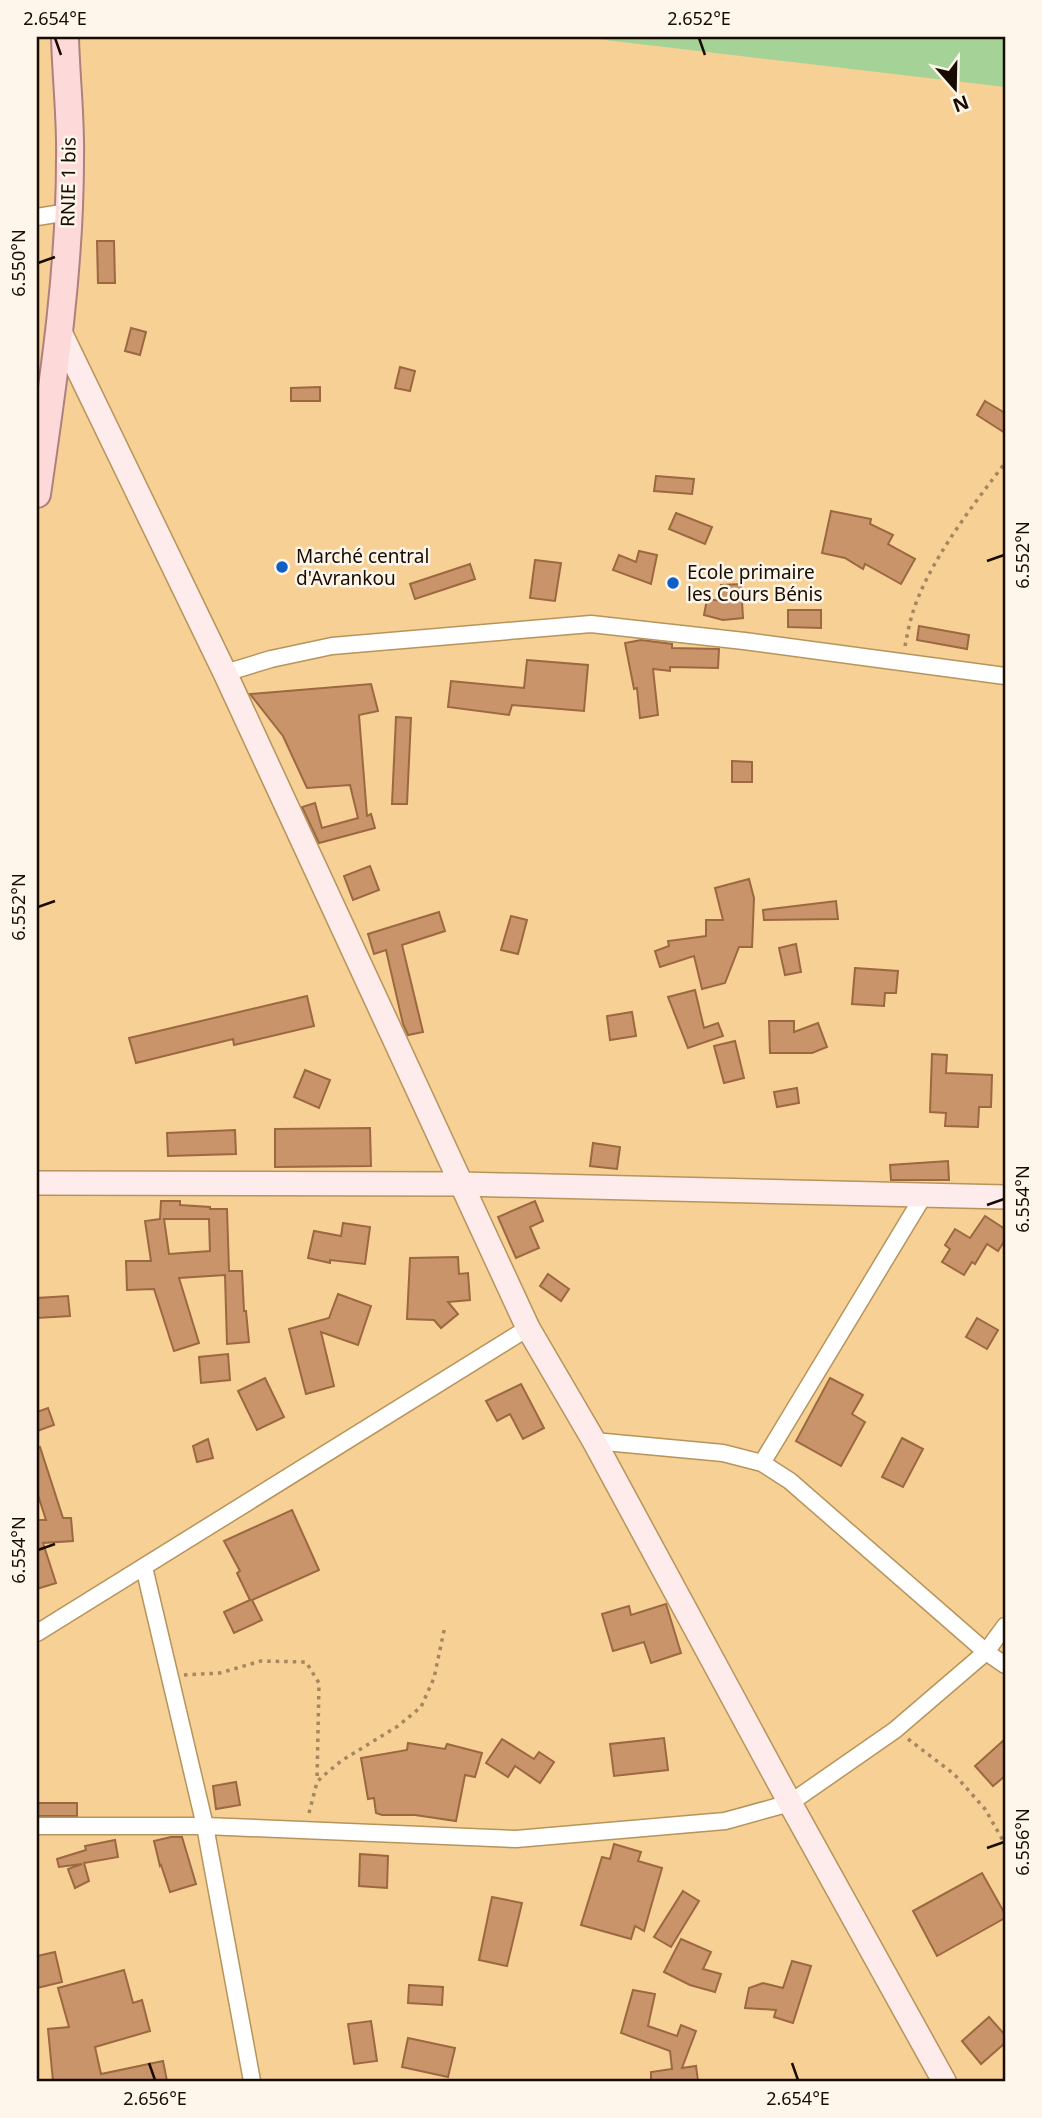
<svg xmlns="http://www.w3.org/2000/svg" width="1042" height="2118" font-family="'Noto Sans',sans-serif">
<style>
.green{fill:#a5d296}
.building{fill:#ca946b;stroke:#9b6840;stroke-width:2;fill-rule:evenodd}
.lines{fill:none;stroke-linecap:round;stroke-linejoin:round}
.street-casing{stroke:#b7945b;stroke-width:19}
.secondary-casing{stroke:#b7945b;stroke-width:26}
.primary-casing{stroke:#ad817d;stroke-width:30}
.path{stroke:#a4875e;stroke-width:3.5;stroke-dasharray:3.5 5;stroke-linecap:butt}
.street{stroke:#fff;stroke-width:16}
.secondary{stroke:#feecec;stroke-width:23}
.primary{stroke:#fed9da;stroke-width:26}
.ticks{fill:none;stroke:#180b00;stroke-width:2.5}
.poi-dot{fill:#0e5ec8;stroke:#fef6eb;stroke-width:2.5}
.labels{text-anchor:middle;stroke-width:5;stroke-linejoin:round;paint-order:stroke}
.street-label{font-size:19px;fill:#180b00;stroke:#fef6eb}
.poi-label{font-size:19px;fill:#180b00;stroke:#fef6eb;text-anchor:start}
.neatline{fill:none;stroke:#180b00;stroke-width:2.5}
.ticks-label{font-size:18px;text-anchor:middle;fill:#180b00}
</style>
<rect width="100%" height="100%" fill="#f6d095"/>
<polygon class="green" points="580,37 1005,37 1005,87"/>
<g class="building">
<polygon points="97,241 114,241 115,283 98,283"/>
<polygon points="131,328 146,332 140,355 125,351"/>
<polygon points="400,367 415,371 410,391 395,388"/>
<polygon points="320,387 320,401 291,401 291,388"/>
<polygon points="985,401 1005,413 1005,433 977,415"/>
<polygon points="656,476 694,479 692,494 654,491"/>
<polygon points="831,511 871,519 870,524 893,535 888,544 915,559 901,584 865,564 863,569 845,558 822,553"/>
<polygon points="676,513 712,527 705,544 669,529"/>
<polygon points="639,551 657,555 651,584 613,570 619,555 636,562"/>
<polygon points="535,560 561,563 555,601 530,598"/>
<polygon points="470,564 475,579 415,599 410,584"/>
<polygon points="741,584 743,618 723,620 704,615 707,599 722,601 721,585"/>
<polygon points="788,610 821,610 821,628 788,627"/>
<polygon points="919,626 969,635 967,649 917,640"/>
<polygon points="641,640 672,644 672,648 719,649 718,668 670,667 670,671 653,669 658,715 640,718 637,688 634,689 625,643"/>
<polygon points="527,660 588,665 584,711 512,705 509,715 448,707 451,681 524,688"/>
<polygon points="371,684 378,711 359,715 367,816 371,814 375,828 319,843 302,807 315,803 322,828 358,818 350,785 307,788 283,736 250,694"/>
<polygon points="396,717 411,718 407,804 392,804"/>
<polygon points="732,761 752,762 752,782 732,782"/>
<polygon points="370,866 379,890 353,900 344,876"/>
<polygon points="749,879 754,898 752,947 739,947 725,983 702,989 694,956 660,967 655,951 669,946 668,941 706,936 706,920 723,920 715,888"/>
<polygon points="836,901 838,919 764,920 763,910"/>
<polygon points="439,912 445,931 402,945 423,1032 408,1035 403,1024 386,950 374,954 368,934"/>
<polygon points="511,916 527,920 518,954 501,950"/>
<polygon points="796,944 801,972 785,975 779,948"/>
<polygon points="855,968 898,971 896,993 885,993 884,1006 852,1004"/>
<polygon points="695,990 704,1028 718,1023 723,1036 688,1048 668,997"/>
<polygon points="307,996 314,1026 234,1045 233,1039 136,1063 129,1038"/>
<polygon points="632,1012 636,1036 610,1040 607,1016"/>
<polygon points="769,1021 794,1021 794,1032 818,1023 827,1047 812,1053 770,1053"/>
<polygon points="735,1041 744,1078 724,1083 714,1046"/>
<polygon points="932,1054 947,1055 946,1073 992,1075 991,1107 979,1107 978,1127 945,1126 946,1113 930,1112"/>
<polygon points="305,1070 330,1080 319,1108 294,1097"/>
<polygon points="797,1088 799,1103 777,1107 774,1092"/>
<polygon points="370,1128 371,1166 275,1167 275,1129"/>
<polygon points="235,1130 236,1154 168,1156 167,1133"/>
<polygon points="593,1143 620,1147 617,1169 590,1166"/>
<polygon points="948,1161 949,1180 891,1180 890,1165"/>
<path d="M161 1201H180V1205L210 1207V1209H227L229 1271H242L244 1311H246L249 1342 227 1344 225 1275 179 1278 199 1343 174 1351 154 1289 127 1290 126 1261H151L145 1221 160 1219ZM164 1219H209L210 1251 169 1254Z"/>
<polygon points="535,1201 543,1221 530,1227 539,1248 516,1258 498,1217"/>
<polygon points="985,1216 1005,1229 1005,1240 998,1251 987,1244 975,1264 972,1262 964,1275 942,1262 950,1249 945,1245 955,1229 970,1238"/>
<polygon points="343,1223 370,1227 365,1264 330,1260 330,1263 308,1258 314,1231 341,1236"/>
<polygon points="458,1257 459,1274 468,1273 470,1300 448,1302 458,1314 441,1328 434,1320 407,1319 410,1258"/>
<polygon points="548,1274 569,1289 561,1301 540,1286"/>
<polygon points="338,1294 371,1306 358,1345 321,1332 334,1386 306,1394 289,1329 329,1318"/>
<polygon points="68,1296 70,1316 37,1318 37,1298"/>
<polygon points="977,1318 998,1330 987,1349 966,1337"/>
<polygon points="228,1354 230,1380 201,1383 199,1357"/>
<polygon points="265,1378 284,1417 257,1430 238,1391"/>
<polygon points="830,1378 863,1395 852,1414 865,1422 841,1466 796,1441"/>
<polygon points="521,1384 544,1428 523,1439 510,1414 497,1421 486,1401"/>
<polygon points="48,1408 54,1425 37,1431 37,1412"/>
<polygon points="902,1438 923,1449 903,1487 882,1477"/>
<polygon points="208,1439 213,1458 197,1462 193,1446"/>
<polygon points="40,1447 63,1518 71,1518 73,1541 43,1543 56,1583 37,1589 37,1520 46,1520 37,1492 37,1448"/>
<polygon points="292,1510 319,1570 252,1600 262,1620 234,1633 224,1612 250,1600 237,1573 240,1571 224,1541"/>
<polygon points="666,1604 681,1653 651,1663 644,1642 613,1651 602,1614 629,1606 631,1615"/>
<polygon points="664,1738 668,1770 614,1776 610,1744"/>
<polygon points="502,1739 534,1759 539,1752 554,1762 540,1783 515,1766 508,1777 486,1763"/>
<polygon points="1005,1739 1005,1776 993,1786 975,1766"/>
<polygon points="408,1743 445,1749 447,1744 482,1753 475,1777 465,1775 456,1821 415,1815 382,1815 376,1813 374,1798 368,1799 361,1758 407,1750"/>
<polygon points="236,1782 240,1805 216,1809 213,1786"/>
<rect x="37" y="1803" width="40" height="13"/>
<polygon points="171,1837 182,1837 196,1884 170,1892 161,1865 160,1866 154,1841"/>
<polygon points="115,1840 118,1857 84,1863 89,1881 75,1888 68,1869 82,1864 59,1867 57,1859 86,1850 85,1846"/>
<polygon points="614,1844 641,1852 638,1861 662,1868 644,1931 635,1926 631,1939 581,1925 602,1857 610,1859"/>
<polygon points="360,1854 388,1856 387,1888 359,1886"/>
<polygon points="982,1873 1005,1914 1005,1918 937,1956 913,1911"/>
<polygon points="683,1891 699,1901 671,1947 654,1937"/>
<polygon points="492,1897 522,1903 507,1966 479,1960"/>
<polygon points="681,1939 711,1952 703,1969 721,1974 715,1992 690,1985 664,1972"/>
<polygon points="55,1952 62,1982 37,1988 37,1956"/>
<polygon points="792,1961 811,1966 793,2023 774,2017 776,2010 745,2008 749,1988 763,1983 783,1988"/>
<polygon points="124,1970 133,2003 142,2000 150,2031 95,2047 101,2074 163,2061 167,2081 53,2081 48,2029 69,2027 58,1988"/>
<polygon points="409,1985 443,1987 442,2005 408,2003"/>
<polygon points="633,1990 655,1994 648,2026 677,2036 681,2025 696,2031 682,2068 696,2066 698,2081 651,2081 651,2072 672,2069 670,2051 621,2033"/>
<polygon points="989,2017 1005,2035 1005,2043 981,2064 962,2041"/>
<polygon points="371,2021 377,2061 354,2064 348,2024"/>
<polygon points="408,2038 455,2048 448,2077 402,2067"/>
</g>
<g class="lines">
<defs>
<g id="street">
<polyline points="37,217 68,212"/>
<polyline points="225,673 271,659 332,646 591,624 744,641 1005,676"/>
<polyline points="594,1441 723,1453 762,1463 790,1481 986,1652 1005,1665"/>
<polyline points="762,1463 924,1195"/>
<polyline points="144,1567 205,1826 252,2081"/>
<polyline points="37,1633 528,1328"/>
<polyline points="37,1826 205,1826 516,1839 725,1821 790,1803 895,1730 986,1652 1005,1626"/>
</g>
<g id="secondary">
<polyline points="60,332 225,673 528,1328 594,1441 790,1803 944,2081"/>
<polyline points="37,1183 461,1184 1005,1197"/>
</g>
<path id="primary" d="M37 494C53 383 70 272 70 159 71 119 66 77 65 37"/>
</defs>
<use href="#street" class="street-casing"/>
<use href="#secondary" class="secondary-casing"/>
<use href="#primary" class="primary-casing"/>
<g class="path">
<path d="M905 646C907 636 909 625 912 615 927 564 973 505 1005 463"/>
<polyline points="184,1675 220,1673 261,1661 306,1662 319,1683 317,1781"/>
<polyline points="908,1739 954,1774 985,1809 1005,1844"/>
<polyline points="309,1813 317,1782 323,1776 341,1761 398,1726 421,1707 434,1678 445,1626"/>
</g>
<use href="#street" class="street"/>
<use href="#secondary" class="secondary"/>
<use href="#primary" class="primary"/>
</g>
<path class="ticks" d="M55 38 61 55M699 38 705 55M38 263 55 257M987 561 1004 555M38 907 55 901M987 1205 1004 1199M38 1550 55 1544M987 1848 1004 1842M149 2063 155 2080M792 2063 798 2080"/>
<g class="poi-dot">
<circle cx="282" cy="567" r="7"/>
<circle cx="673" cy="583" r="7"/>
</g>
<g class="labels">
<g class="street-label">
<text transform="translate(68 182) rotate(-89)" y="7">RNIE 1 bis</text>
</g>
<g class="poi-label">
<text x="296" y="563">Marché central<tspan x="296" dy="22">d'Avrankou</tspan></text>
<text x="687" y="579">Ecole primaire<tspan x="687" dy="22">les Cours Bénis</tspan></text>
</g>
</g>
<rect width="1042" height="2118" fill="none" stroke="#fef6eb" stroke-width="77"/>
<g transform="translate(955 88) rotate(160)" stroke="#fef6eb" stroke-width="5" paint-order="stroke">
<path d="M0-5L12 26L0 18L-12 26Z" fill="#180b00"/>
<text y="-10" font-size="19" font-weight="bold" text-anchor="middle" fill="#180b00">N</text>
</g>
<rect x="38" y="38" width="966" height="2042" class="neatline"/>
<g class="ticks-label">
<text x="55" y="25">2.654°E</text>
<text x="699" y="25">2.652°E</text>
<text transform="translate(19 263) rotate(-90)" y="6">6.550°N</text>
<text transform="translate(1023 555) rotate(-90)" y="6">6.552°N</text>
<text transform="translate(19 907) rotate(-90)" y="6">6.552°N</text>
<text transform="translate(1023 1199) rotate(-90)" y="6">6.554°N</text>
<text transform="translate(19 1550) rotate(-90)" y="6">6.554°N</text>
<text transform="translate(1023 1842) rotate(-90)" y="6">6.556°N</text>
<text x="155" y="2105">2.656°E</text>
<text x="798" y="2105">2.654°E</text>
</g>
</svg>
